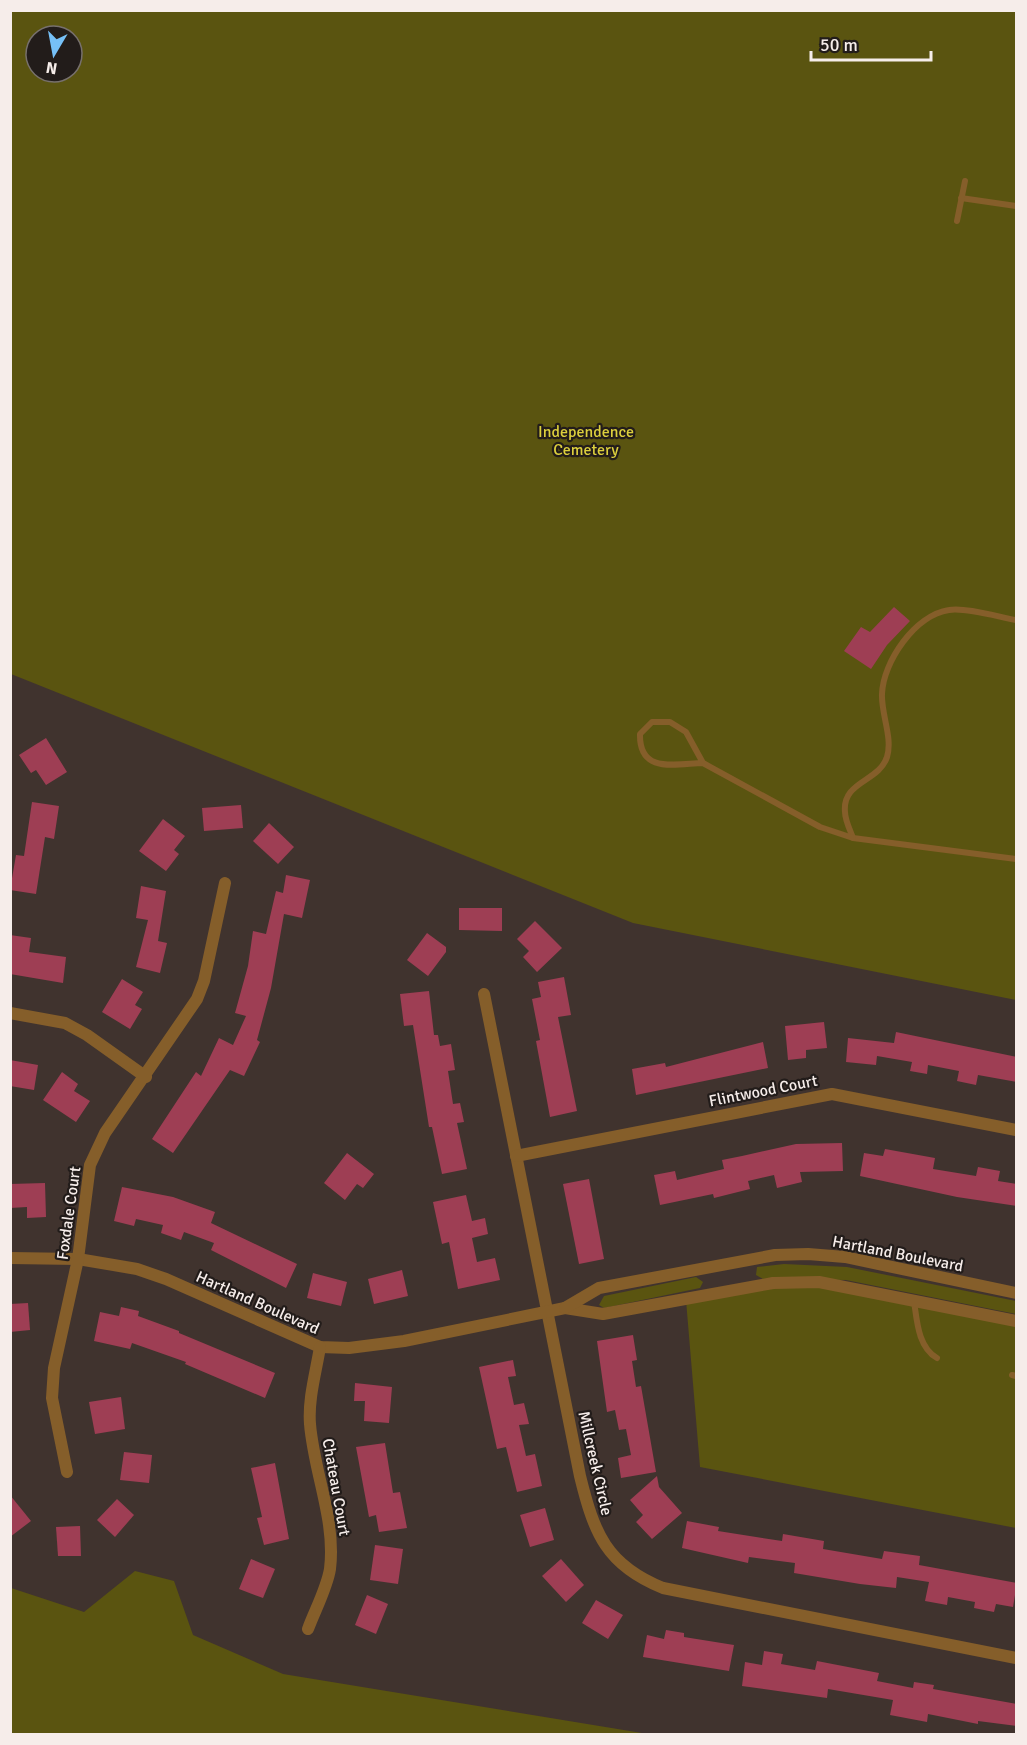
<svg xmlns="http://www.w3.org/2000/svg" width="1027" height="1745" font-family="Signika,sans-serif">
<style>
.green{fill:#5a5410;fill-rule:evenodd}
.building{fill:#9e3e54}
.lines{fill:none;stroke-linecap:round;stroke-linejoin:round}
.service{stroke:#855e2a;stroke-width:6}
.minor{stroke:#855e2a;stroke-width:12}
.labels{text-anchor:middle;stroke-width:4.5;stroke-linejoin:round;paint-order:stroke}
.park-label{font-size:16px;fill:#dccf3d;stroke:#221c1a}
.street-label{font-size:16px;fill:#f6edea;stroke:#221c1a}
</style>
<rect width="100%" height="100%" fill="#40332e"/>
<g class="green">
<path d="M10 11H1016V1000L633 923 11 674ZM36 36H72V72H36Z"/>
<polygon points="784,1264 847,1267 1016,1301 1016,1314 846,1280 763,1279 756,1275 757,1267"/>
<polygon points="696,1277 703,1282 700,1288 604,1308 599,1305 604,1296"/>
<polygon points="819,1282 1016,1321 1016,1528 700,1467 686,1300"/>
<polygon points="135,1571 174,1581 193,1635 283,1674 648,1734 11,1734 11,1588 84,1612"/>
</g>
<g class="building">
<polygon points="894,607 910,621 887,645 871,669 844,651 861,627 870,632"/>
<polygon points="46,738 67,772 46,785 36,770 31,773 19,755"/>
<polygon points="32,802 59,806 54,839 45,837 36,894 10,890 16,855 24,856"/>
<polygon points="241,805 243,828 204,831 202,808"/>
<polygon points="163,819 185,836 174,850 179,854 166,871 139,851"/>
<polygon points="269,823 294,847 278,864 253,841"/>
<polygon points="286,875 310,880 302,918 284,914 271,988 257,1040 260,1042 244,1076 230,1070 173,1153 152,1139 196,1072 201,1076 219,1038 233,1045 246,1016 235,1013 248,966 253,931 266,934 276,891 283,893"/>
<polygon points="141,886 166,891 158,941 167,943 160,973 136,967 148,920 136,918"/>
<polygon points="459,908 502,908 502,931 459,930"/>
<polygon points="535,921 562,948 537,972 523,957 529,951 517,939"/>
<polygon points="427,933 446,947 446,952 428,976 407,960"/>
<polygon points="10,935 31,938 29,952 66,957 63,983 10,974"/>
<polygon points="564,977 571,1015 558,1017 577,1111 550,1117 536,1041 540,1040 532,999 541,997 538,982"/>
<polygon points="122,979 143,992 135,1005 142,1009 130,1029 102,1012"/>
<polygon points="429,991 434,1035 438,1035 440,1046 451,1044 455,1070 448,1071 453,1104 460,1103 464,1122 457,1123 467,1169 442,1174 432,1127 429,1127 413,1025 404,1026 400,994"/>
<polygon points="824,1022 827,1048 806,1050 806,1058 788,1060 785,1026"/>
<polygon points="896,1032 1017,1057 1017,1082 978,1075 976,1085 957,1081 959,1071 928,1065 927,1074 910,1071 912,1062 877,1056 876,1065 846,1062 848,1038 894,1043"/>
<polygon points="763,1042 768,1068 636,1095 632,1069 665,1063 666,1067"/>
<polygon points="10,1060 38,1065 34,1090 10,1086"/>
<polygon points="62,1072 78,1084 74,1091 90,1101 76,1122 43,1100"/>
<polygon points="842,1143 843,1171 800,1172 802,1182 777,1188 774,1175 748,1181 750,1189 714,1198 713,1194 660,1205 654,1175 675,1171 677,1180 724,1169 722,1160 742,1156 796,1144"/>
<polygon points="885,1149 935,1158 933,1169 976,1176 978,1167 1000,1171 998,1181 1017,1184 1017,1206 957,1197 860,1176 864,1153 883,1156"/>
<polygon points="347,1153 374,1174 363,1188 357,1184 345,1200 324,1183"/>
<polygon points="589,1179 604,1259 579,1264 563,1184"/>
<polygon points="45,1183 46,1217 27,1218 27,1207 10,1208 10,1184"/>
<polygon points="122,1187 173,1197 215,1212 211,1223 297,1264 286,1288 211,1250 214,1243 184,1232 181,1240 161,1233 163,1225 136,1219 134,1226 114,1221"/>
<polygon points="466,1195 472,1221 485,1218 488,1234 472,1238 477,1262 495,1258 500,1280 458,1289 449,1242 442,1244 433,1202"/>
<polygon points="402,1270 408,1296 374,1304 368,1279"/>
<polygon points="313,1273 347,1282 341,1306 307,1298"/>
<polygon points="28,1303 30,1330 10,1332 10,1304"/>
<polygon points="121,1307 139,1311 138,1316 179,1331 179,1333 275,1373 265,1398 185,1364 186,1362 132,1343 130,1349 94,1341 100,1312 119,1316"/>
<polygon points="633,1335 637,1360 632,1361 636,1387 641,1386 656,1472 621,1478 618,1458 631,1455 626,1429 619,1430 615,1410 607,1412 597,1341"/>
<polygon points="513,1360 516,1376 508,1377 514,1405 524,1403 529,1424 519,1425 526,1456 535,1454 542,1486 517,1492 506,1447 497,1449 479,1367"/>
<polygon points="355,1383 392,1387 389,1423 364,1421 365,1401 354,1401"/>
<polygon points="121,1397 125,1429 95,1434 89,1402"/>
<polygon points="385,1443 393,1493 400,1492 407,1528 379,1532 376,1515 369,1517 356,1447"/>
<polygon points="124,1452 152,1455 149,1483 120,1480"/>
<polygon points="275,1463 289,1539 264,1545 257,1518 262,1517 251,1468"/>
<polygon points="657,1476 659,1487 682,1513 652,1539 636,1522 643,1515 630,1500"/>
<polygon points="10,1495 31,1521 10,1537"/>
<polygon points="117,1499 134,1515 115,1537 97,1520"/>
<polygon points="545,1508 554,1540 530,1547 520,1515"/>
<polygon points="687,1521 719,1527 718,1531 782,1541 783,1534 824,1541 823,1549 882,1559 884,1551 920,1556 919,1565 1017,1583 1013,1607 996,1604 994,1612 974,1608 975,1602 948,1597 947,1605 925,1601 929,1582 897,1577 896,1588 860,1584 794,1573 795,1563 749,1557 748,1563 682,1548"/>
<polygon points="80,1526 81,1556 58,1556 56,1527"/>
<polygon points="375,1545 403,1549 398,1584 370,1580"/>
<polygon points="251,1559 275,1569 263,1598 239,1589"/>
<polygon points="561,1559 584,1585 566,1602 542,1576"/>
<polygon points="367,1595 388,1604 376,1634 355,1625"/>
<polygon points="596,1600 623,1615 608,1639 582,1623"/>
<polygon points="666,1630 684,1633 684,1637 734,1645 729,1671 643,1657 647,1635 664,1639"/>
<polygon points="764,1651 783,1654 781,1664 815,1670 817,1661 879,1673 877,1681 913,1688 914,1682 934,1685 933,1689 1017,1704 1017,1726 978,1721 978,1724 928,1714 927,1722 890,1715 893,1700 828,1689 827,1698 742,1686 745,1662 762,1665"/>
</g>
<g class="lines">
<g class="service">
<polyline points="961,198 1016,206"/>
<polyline points="957,221 965,181"/>
<path d="M1016 620C999 617 965 607 949 610 915 615 883 662 882 694 881 714 893 738 887 757 879 782 842 781 845 812 845 820 850 830 853 838L1016 859"/>
<path d="M703 763C675 764 639 774 640 734L652 722H670L686 732 703 763 820 827 853 838"/>
<path d="M914 1301C917 1321 918 1347 937 1358"/>
<polyline points="1012,1375 1016,1376"/>
</g>
<g class="minor">
<path d="M484 994 580 1476C594 1533 606 1565 663 1588L1016 1658"/>
<polyline points="10,1013 65,1023 87,1035 146,1077"/>
<polyline points="516,1156 832,1094 1016,1130"/>
<polyline points="10,1258 78,1259 137,1269 166,1279 320,1347 349,1348 404,1341 565,1308 603,1314 773,1283 819,1282 1016,1321"/>
<polyline points="565,1308 599,1288 775,1255 808,1254 845,1257 1016,1293"/>
<polyline points="67,1472 52,1398 54,1368 78,1259 90,1165 105,1133 197,999 204,981 225,883"/>
<path d="M308 1629C315 1610 327 1588 330 1569 336 1520 314 1473 310 1424 308 1399 316 1372 320 1347"/>
</g>
</g>
<g class="labels">
<g class="park-label">
<text x="586" y="437">Independence<tspan x="586" dy="18">Cemetery</tspan></text>
</g>
<g class="street-label">
<text transform="translate(763 1090) rotate(-11)" y="6">Flintwood Court</text>
<text transform="translate(68 1213) rotate(-82)" y="6">Foxdale Court</text>
<text transform="translate(898 1253) rotate(11)" y="6">Hartland Boulevard</text>
<text transform="translate(258 1302) rotate(24)" y="6">Hartland Boulevard</text>
<text transform="translate(596 1463) rotate(77)" y="6">Millcreek Circle</text>
<text transform="translate(337 1487) rotate(80)" y="6">Chateau Court</text>
</g>
</g>
<rect width="1027" height="1745" fill="none" stroke="#f6edea" stroke-width="24"/>
<g transform="translate(54 54) rotate(190)"><circle r="28" fill="#221c1a" stroke="#77706d" stroke-width="1.5"/>
<path d="M0-4.5L10 22L0 15L-10 22Z" fill="#76c0f7"/>
<text y="-9" font-size="16" font-weight="bold" text-anchor="middle" fill="#f6edea">N</text>
</g>
<path d="M811 51v9h120v-9" fill="none" stroke="#f6edea" stroke-width="3"/>
<text x="820" y="51" font-size="18" fill="#f6edea" stroke="#221c1a" stroke-width="4.5" paint-order="stroke">50 m</text>
</svg>
